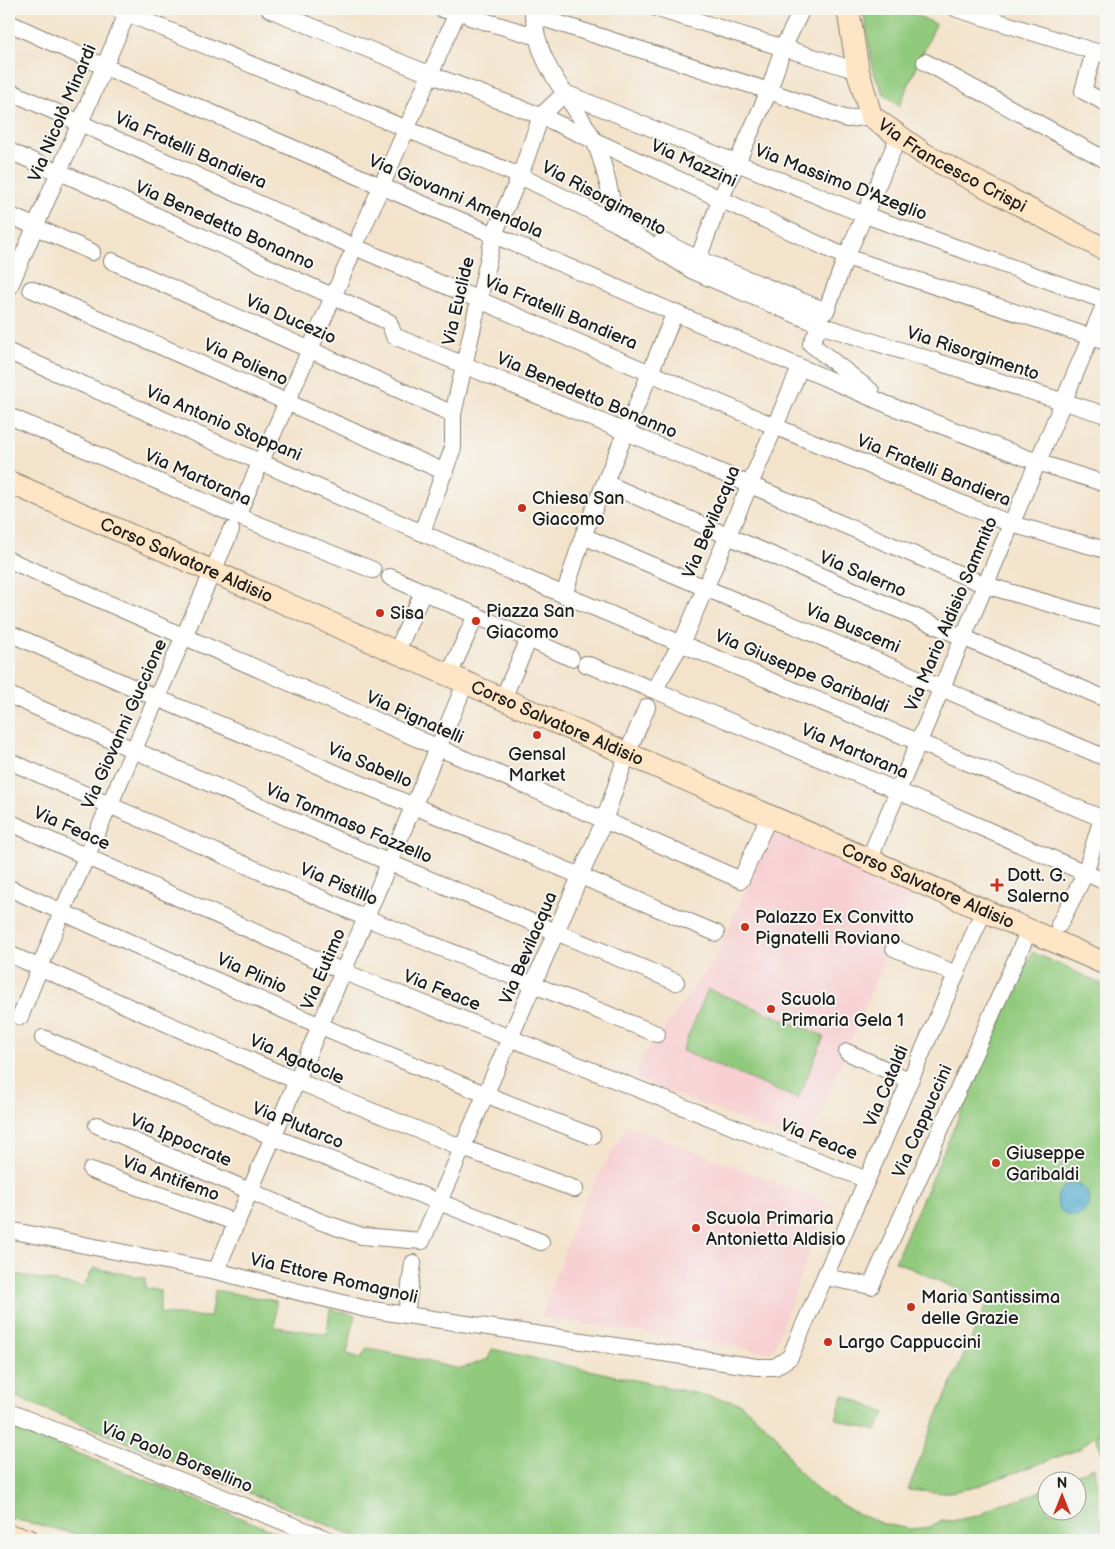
<svg xmlns="http://www.w3.org/2000/svg" width="1115" height="1549" font-family="'Balsamiq Sans',sans-serif">
<style>
.built{fill:#f7cfd1}
.green{fill:#91ca7d;stroke:#56734c}
.water{fill:#4fabcd;stroke:#366474}
.lines{fill:none;stroke-linecap:round;stroke-linejoin:round}
.street-casing{stroke:#888074;stroke-width:18}
.secondary-casing{stroke:#888074;stroke-width:24}
.street{stroke:#fff;stroke-width:16}
.secondary{stroke:#fee5c5;stroke-width:22}
.poi-dot{fill:#c8321e;stroke:#f6f6f2;stroke-width:2}
.labels{text-anchor:middle;stroke-width:4;stroke-linejoin:round;paint-order:stroke}
.street-label{font-size:18px;fill:#1c1c1c;stroke:#f6f6f2}
.poi-label{font-size:18px;fill:#1c1c1c;stroke:#f6f6f2;text-anchor:start}
</style>
<rect width="100%" height="100%" fill="#f6f6f2"/>
<filter id="ink" filterUnits="userSpaceOnUse"><feTurbulence type="fractalNoise" baseFrequency=".02" numOctaves="2"/><feDisplacementMap in="SourceGraphic" scale="10" xChannelSelector="R" yChannelSelector="G"/><feConvolveMatrix kernelMatrix="1 2 1 2 8 2 1 2 1" color-interpolation-filters="sRGB"/></filter>
<filter id="wash" filterUnits="userSpaceOnUse"><feTurbulence type="fractalNoise" baseFrequency=".0096" numOctaves="4" result="noise"/><feDisplacementMap in="SourceGraphic" scale="20" xChannelSelector="R" yChannelSelector="G"/><feGaussianBlur stdDeviation="1.12" result="paint"/><feColorMatrix in="noise" values="0 0 0 0 0 0 0 0 0 0 0 0 0 0 0 0 0 1.4 0 .05"/><feComposite in="paint" operator="in"/></filter>
<g filter="url(#wash)">
<rect width="100%" height="100%" fill="#f3e3cb"/>
<g class="built">
<polygon points="772,832 912,894 807,1146 635,1078 644,1055 713,962"/>
<polygon points="627,1125 828,1203 775,1345 769,1352 541,1317 579,1211"/>
</g>
<g class="green">
<polygon points="863,9 908,9 911,13 936,24 899,106 883,93 873,71"/>
<polygon points="1032,952 1106,986 1106,1421 1105,1426 1096,1434 1106,1429 1106,1462 1095,1435 1080,1449 972,1488 944,1493 908,1490 933,1425 987,1303 895,1261"/>
<polygon points="708,989 824,1036 798,1099 682,1051"/>
<polygon points="94,1268 145,1278 145,1288 160,1290 160,1314 210,1317 215,1290 276,1301 275,1327 327,1334 330,1309 355,1315 347,1354 361,1358 367,1348 460,1369 488,1359 492,1349 740,1403 776,1435 796,1469 820,1492 854,1512 883,1524 911,1529 930,1527 942,1520 952,1521 980,1515 999,1504 1019,1500 1047,1488 1048,1512 1078,1512 1078,1482 1062,1481 1094,1467 1103,1540 364,1540 9,1394 9,1273 83,1287"/>
<polygon points="843,1395 885,1413 876,1431 836,1419"/>
<polygon points="9,1426 296,1540 102,1540 9,1518"/>
</g>
<circle class="water" cx="1073" cy="1200" r="16"/>
</g>
<g filter="url(#ink)">
<g class="lines">
<defs>
<g id="street">
<polyline points="117,9 520,176 618,224 693,271 820,325 1106,415"/>
<polyline points="269,9 429,74 541,116 846,257 1106,342"/>
<path d="M533 9C537 70 567 89 593 139 604 158 611 201 618 224"/>
<polyline points="658,9 858,71"/>
<polyline points="957,9 1106,55"/>
<polyline points="533,15 769,91 847,119 871,116"/>
<polyline points="470,17 535,36"/>
<polyline points="9,23 103,66 888,405 1037,462 1106,484"/>
<polyline points="1094,52 1083,91 1106,103"/>
<polyline points="925,62 1106,160"/>
<polyline points="9,91 355,247 774,426 1011,524 1106,550"/>
<polyline points="9,151 58,172"/>
<polyline points="69,176 389,322 394,336 626,432 985,585 1106,620"/>
<polyline points="9,215 92,252"/>
<polyline points="360,235 457,13 442,9"/>
<polyline points="662,241 698,259 826,311 846,257 899,136"/>
<polyline points="698,259 721,198 769,91 783,48 802,9"/>
<polyline points="112,261 453,414"/>
<polyline points="9,288 129,9"/>
<polyline points="31,289 445,472"/>
<polyline points="820,325 811,344 871,391"/>
<polyline points="9,352 564,595 1106,820"/>
<polyline points="9,416 237,516 373,570"/>
<polyline points="605,483 1106,699"/>
<polyline points="237,516 350,258"/>
<polyline points="422,532 453,448 453,414 494,234 520,176 541,116 565,93 865,215 1106,301 875,845 871,860"/>
<polyline points="583,536 1106,758"/>
<polyline points="9,560 741,880 769,816"/>
<polyline points="390,577 571,658"/>
<polyline points="564,595 583,536 675,312"/>
<polyline points="9,633 157,698 716,933"/>
<polyline points="396,653 423,592"/>
<polyline points="586,664 654,690 898,791 1106,882"/>
<polyline points="449,675 476,615"/>
<polyline points="654,690 682,642 800,368"/>
<polyline points="9,695 390,863 676,982"/>
<polyline points="503,698 529,639"/>
<polyline points="9,761 366,918 657,1034"/>
<polyline points="9,822 344,972 867,1180"/>
<path d="M9 888C201 975 395 1061 592 1136"/>
<polyline points="1059,925 1085,874 1102,818"/>
<polyline points="894,948 956,974"/>
<polyline points="9,954 297,1081 463,1148 575,1189"/>
<polyline points="20,1017 62,912 231,530"/>
<polyline points="43,1038 273,1137 541,1242"/>
<polyline points="847,1052 909,1080"/>
<polyline points="97,1125 319,1221 362,1236 422,1241 604,821 627,754 647,707"/>
<polyline points="91,1170 237,1223"/>
<polyline points="9,1230 216,1271 366,1309 757,1367 775,1367 790,1357 984,910"/>
<polyline points="216,1271 466,682"/>
<polyline points="825,1277 871,1286 1029,930"/>
<polyline points="406,1315 413,1263"/>
<polyline points="9,1412 329,1540"/>
</g>
<g id="secondary">
<path id="s1" d="M848 9 858 71 871 116 924 154 1106 250"/>
<path id="s2" d="M9 482 1106 964"/>
<polyline points="9,1536 28,1540"/>
</g>
</defs>
<use href="#street" class="street-casing"/>
<use href="#secondary" class="secondary-casing"/>
<use href="#street" class="street"/>
<use href="#secondary" class="secondary"/>
</g>
</g>
<g class="poi-dot">
<circle cx="522" cy="508" r="5"/>
<circle cx="380" cy="613" r="5"/>
<circle cx="476" cy="621" r="5"/>
<circle cx="537" cy="735" r="5"/>
<path d="M994.5 877.5h5v5h5v5h-5v5h-5v-5h-5v-5h5z"/>
<circle cx="745" cy="927" r="5"/>
<circle cx="771" cy="1009" r="5"/>
<circle cx="996" cy="1163" r="5"/>
<circle cx="696" cy="1228" r="5"/>
<circle cx="911" cy="1307" r="5"/>
<circle cx="828" cy="1342" r="5"/>
</g>
<g class="labels">
<g class="street-label">
<text transform="translate(62 113) rotate(-67)" y="6">Via Nicolò Minardi</text>
<text transform="translate(191 150) rotate(24)" y="6">Via Fratelli Bandiera</text>
<text transform="translate(694 163) rotate(24)" y="6">Via Mazzini</text>
<text dy="6" stroke="none"><textPath href="#s1" startOffset="205">Via Francesco Crispi</textPath></text>
<text transform="translate(841 182) rotate(21)" y="6">Via Massimo D'Azeglio</text>
<text transform="translate(456 196) rotate(23)" y="6">Via Giovanni Amendola</text>
<text transform="translate(604 198) rotate(28)" y="6">Via Risorgimento</text>
<text transform="translate(225 225) rotate(24)" y="6">Via Benedetto Bonanno</text>
<text transform="translate(458 301) rotate(-77)" y="6">Via Euclide</text>
<text transform="translate(561 312) rotate(23)" y="6">Via Fratelli Bandiera</text>
<text transform="translate(291 319) rotate(24)" y="6">Via Ducezio</text>
<text transform="translate(973 353) rotate(18)" y="6">Via Risorgimento</text>
<text transform="translate(246 362) rotate(24)" y="6">Via Polieno</text>
<text transform="translate(587 395) rotate(23)" y="6">Via Benedetto Bonanno</text>
<text transform="translate(224 423) rotate(23)" y="6">Via Antonio Stoppani</text>
<text transform="translate(934 470) rotate(22)" y="6">Via Fratelli Bandiera</text>
<text transform="translate(198 477) rotate(24)" y="6">Via Martorana</text>
<text transform="translate(711 522) rotate(-67)" y="6">Via Bevilacqua</text>
<text dy="6" stroke="none"><textPath href="#s2" startOffset="194">Corso Salvatore Aldisio</textPath></text>
<text transform="translate(863 574) rotate(23)" y="6">Via Salerno</text>
<text transform="translate(951 614) rotate(-67)" y="6">Via Mario Aldisio Sammito</text>
<text transform="translate(853 628) rotate(23)" y="6">Via Buscemi</text>
<text transform="translate(802 671) rotate(23)" y="6">Via Giuseppe Garibaldi</text>
<text transform="translate(415 717) rotate(24)" y="6">Via Pignatelli</text>
<text dy="6" stroke="none"><textPath href="#s2" startOffset="599">Corso Salvatore Aldisio</textPath></text>
<text transform="translate(124 724) rotate(-66)" y="6">Via Giovanni Guccione</text>
<text transform="translate(855 751) rotate(23)" y="6">Via Martorana</text>
<text transform="translate(370 765) rotate(23)" y="6">Via Sabello</text>
<text transform="translate(349 823) rotate(23)" y="6">Via Tommaso Fazzello</text>
<text transform="translate(72 828) rotate(24)" y="6">Via Feace</text>
<text transform="translate(339 884) rotate(23)" y="6">Via Pistillo</text>
<text dy="6" stroke="none"><textPath href="#s2" startOffset="1004">Corso Salvatore Aldisio</textPath></text>
<text transform="translate(528 948) rotate(-67)" y="6">Via Bevilacqua</text>
<text transform="translate(323 969) rotate(-67)" y="6">Via Eutimo</text>
<text transform="translate(252 973) rotate(24)" y="6">Via Plinio</text>
<text transform="translate(442 990) rotate(22)" y="6">Via Feace</text>
<text transform="translate(297 1059) rotate(23)" y="6">Via Agatocle</text>
<text transform="translate(886 1086) rotate(-67)" y="6">Via Cataldi</text>
<text transform="translate(922 1121) rotate(-66)" y="6">Via Cappuccini</text>
<text transform="translate(298 1125) rotate(22)" y="6">Via Plutarco</text>
<text transform="translate(819 1139) rotate(22)" y="6">Via Feace</text>
<text transform="translate(181 1140) rotate(23)" y="6">Via Ippocrate</text>
<text transform="translate(171 1178) rotate(20)" y="6">Via Antifemo</text>
<text transform="translate(334 1278) rotate(13)" y="6">Via Ettore Romagnoli</text>
<text transform="translate(177 1457) rotate(22)" y="6">Via Paolo Borsellino</text>
</g>
<g class="poi-label">
<text x="532" y="504">Chiesa San<tspan x="532" dy="21">Giacomo</tspan></text>
<text x="486" y="617">Piazza San<tspan x="486" dy="21">Giacomo</tspan></text>
<text x="390" y="619">Sisa</text>
<text x="537" y="760" text-anchor="middle">Gensal<tspan x="537" dy="21">Market</tspan></text>
<text x="1007" y="881">Dott. G.<tspan x="1007" dy="21">Salerno</tspan></text>
<text x="755" y="923">Palazzo Ex Convitto<tspan x="755" dy="21">Pignatelli Roviano</tspan></text>
<text x="781" y="1005">Scuola<tspan x="781" dy="21">Primaria Gela 1</tspan></text>
<text x="1006" y="1159">Giuseppe<tspan x="1006" dy="21">Garibaldi</tspan></text>
<text x="706" y="1224">Scuola Primaria<tspan x="706" dy="21">Antonietta Aldisio</tspan></text>
<text x="921" y="1303">Maria Santissima<tspan x="921" dy="21">delle Grazie</tspan></text>
<text x="838" y="1348">Largo Cappuccini</text>
</g>
</g>
<rect width="1115" height="1549" fill="none" stroke="#f6f6f2" stroke-width="30"/>
<g transform="translate(1062 1496)"><circle r="24" fill="#f6f6f2" stroke="#9f9f9c"/>
<path d="M0-4L9 19L0 12L-9 19Z" fill="#c8321e"/>
<text y="-8" font-size="14" font-weight="bold" text-anchor="middle" fill="#1c1c1c">N</text>
</g>
</svg>
